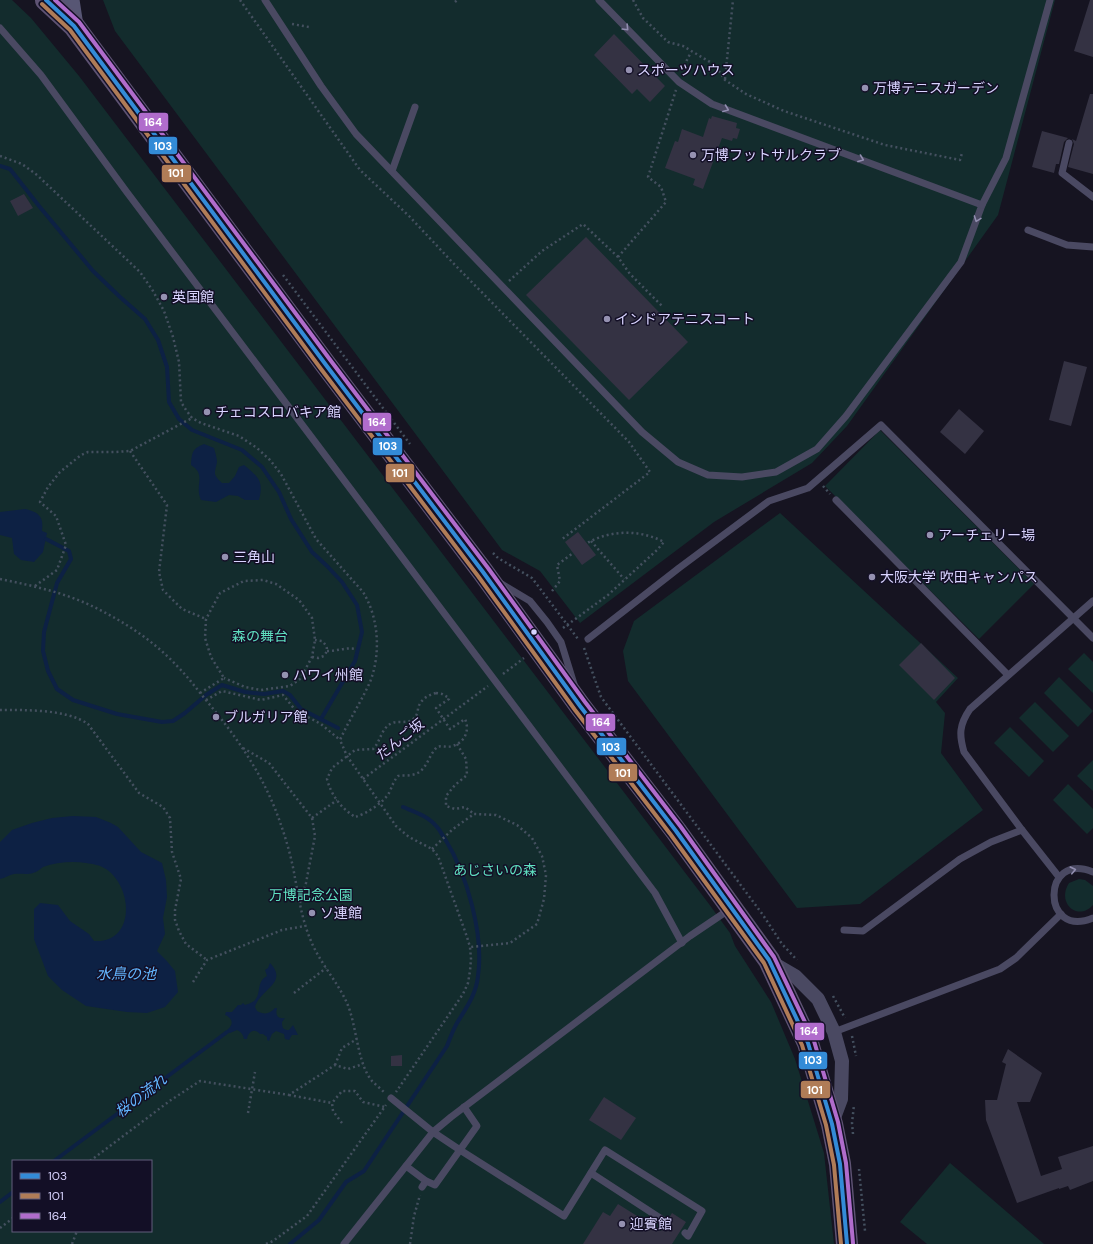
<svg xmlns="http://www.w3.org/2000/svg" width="1093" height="1244" font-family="'DM Sans','Noto Sans JP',sans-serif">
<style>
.green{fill:#132c2d;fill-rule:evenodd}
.water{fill:#0d2144}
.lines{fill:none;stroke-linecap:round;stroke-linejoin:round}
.stream{stroke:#0d2144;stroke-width:4}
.building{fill:#343243}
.path{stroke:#44505f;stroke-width:2.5;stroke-dasharray:2 3;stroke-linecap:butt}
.lane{stroke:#4a4962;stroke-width:7}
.street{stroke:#4a4962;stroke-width:14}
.secondary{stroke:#575674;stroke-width:19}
.primary{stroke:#5e5373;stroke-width:22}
.bus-1-casing{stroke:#130f26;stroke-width:7}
.bus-2-casing{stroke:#130f26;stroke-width:7}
.bus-3-casing{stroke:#130f26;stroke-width:7}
.bus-1{stroke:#338bd7;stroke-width:4}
.bus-2{stroke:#b07c57;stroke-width:4}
.bus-3{stroke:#b06ccc;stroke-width:4}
.oneway{stroke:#928eb0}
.poi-dot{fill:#9591b1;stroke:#130f26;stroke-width:1.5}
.bus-dot{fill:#d9d4ff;stroke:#130f26;stroke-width:1.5}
.labels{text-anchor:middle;stroke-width:3;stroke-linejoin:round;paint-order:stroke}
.poi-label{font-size:14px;fill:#d9d4ff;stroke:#130f26;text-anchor:start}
.park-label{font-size:14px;fill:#5fe0c0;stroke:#130f26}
.street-label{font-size:14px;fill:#d9d4ff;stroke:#130f26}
.water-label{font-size:15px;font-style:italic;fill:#62b6ff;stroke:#130f26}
.line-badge{stroke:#130f26;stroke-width:1.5}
.badge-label{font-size:11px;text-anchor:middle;font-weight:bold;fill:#fff}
</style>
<rect width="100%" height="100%" fill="#161421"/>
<g class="green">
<path d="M0 0H12L31 18 79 76 709 904 730 933 735 946 771 1002 795 1059 824 1153 834 1244H0ZM13 1161H151V1231H13Z"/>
<polygon points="103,0 1055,0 998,215 847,426 812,463 714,522 580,623 540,571 502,550 115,31"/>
<polygon points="880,430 1034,584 979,639 825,486"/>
<polygon points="780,513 958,678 936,702 945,713 941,753 983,810 860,904 797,908 628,681 623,651 634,621"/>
<polygon points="1084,653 1093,662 1093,693 1068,669"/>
<polygon points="1059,677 1093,711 1078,727 1044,693"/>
<polygon points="1035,702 1069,736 1053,752 1019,718"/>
<polygon points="1010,727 1044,761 1029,777 994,743"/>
<polygon points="1093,760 1093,791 1077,776"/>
<polygon points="1068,784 1093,809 1093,828 1087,834 1053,800"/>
<path d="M1079 879 1085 880 1093 886V905C1078 922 1056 903 1069 883Z"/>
<polygon points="950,1163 1044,1244 927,1244 900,1222"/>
</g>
<g class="water">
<path d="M204 444 214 448C215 452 217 458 217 462 215 473 212 474 222 483H229L235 476 239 467 244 465C258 477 264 480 259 500H245L238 496 229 495 216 502 201 500C194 485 207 475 191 465 192 452 192 449 204 444Z"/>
<path d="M25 509C39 512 44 517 42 531L47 533 43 552 34 562 21 560 14 554 12 538 0 535V512Z"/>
<path d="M73 816 96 817 111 823 118 827 141 852 162 863 166 880 167 897 163 918 165 934 157 951 166 960 175 971 178 992 165 1007 147 1013 127 1012 86 1006 62 990 48 976 34 939V909L40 903 58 905 70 921 89 934 94 941C135 944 134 888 106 869 100 865 93 864 86 863 73 861 56 862 43 867 40 869 37 872 33 873 27 875 20 873 14 874 9 875 5 878 0 879V842L12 830 32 823 52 818Z"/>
<path d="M270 963C289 983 260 989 255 1007L257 1011C264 1015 270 1014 275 1008H277C275 1016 278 1019 285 1018L282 1022C282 1028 283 1030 289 1030L293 1025 298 1035H292L289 1040 285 1039 284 1034 276 1031 272 1034 269 1041 267 1040V1037L263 1034H260C254 1027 248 1032 247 1039H244C243 1034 241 1032 237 1030L230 1033 227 1032V1030C234 1025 233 1018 225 1015L226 1012H232L238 1005H241L243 1003 245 1005C263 1001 256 989 262 980 263 979 265 977 267 976L265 970 268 968Z"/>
</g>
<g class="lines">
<g class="stream">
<polyline points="0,166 10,169 39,206 93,271 120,297 145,319 158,340 167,367 169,402 179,419 192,430 242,450 262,467 279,492 291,519 312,552 327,566 342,582 357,605 362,632 355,661 321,719"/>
<polyline points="46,539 69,551 71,559 57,583 44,632 43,651 48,671 57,689 73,700 117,714 162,722 173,721 185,713 206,695 222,685 245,692 264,694 283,691 290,695 301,709 338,728"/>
<polyline points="54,1161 227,1032"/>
<polyline points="0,1202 13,1192"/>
<path d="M290 1244 319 1220 346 1182 364 1171 447 1046C450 1038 453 1030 457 1023 466 1008 476 995 478 976 484 935 467 874 445 839 442 835 440 830 437 827 428 816 415 812 403 807"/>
</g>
</g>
<g class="building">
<polygon points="1090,0 1093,0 1093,57 1074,51"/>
<polygon points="614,34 665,86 650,102 637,89 632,94 594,55"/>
<polygon points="1090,94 1093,94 1093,174 1068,167 1074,144 1072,139 1076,141"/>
<polygon points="712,116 737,123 736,128 740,129 737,139 733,138 732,141 722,138 703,189 693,185 695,179 665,168 675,141 678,142 682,129 703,137 709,118 711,119"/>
<polygon points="1042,131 1068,138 1064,142 1059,164 1056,164 1054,173 1032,167"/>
<polygon points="24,194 33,208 18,216 10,201"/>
<polygon points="586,237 688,342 629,400 526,295"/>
<polygon points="1064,361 1087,367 1071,426 1049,420"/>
<polygon points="959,409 984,431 965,454 940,432"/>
<polygon points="578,532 596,555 582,565 565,542"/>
<polygon points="921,643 955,678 934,700 899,665"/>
<polygon points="1008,1049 1042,1073 1030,1102 1017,1102 1041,1176 1062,1169 1058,1157 1093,1146 1093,1181 1070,1190 1068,1186 1059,1189 1059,1188 1017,1203 986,1120 985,1100 997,1100 1006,1064 1002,1062"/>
<polygon points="402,1055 402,1066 391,1066 391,1056"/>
<polygon points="604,1097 636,1118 621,1140 589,1120"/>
<polygon points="618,1204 661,1231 672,1213 686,1222 672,1244 583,1244 603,1212 610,1216"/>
</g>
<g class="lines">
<g class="path">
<polyline points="240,0 360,170 409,216 455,265 629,442 650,472 561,540"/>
<polyline points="633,0 643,18 668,42 683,46 715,65 725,80 746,94 784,111 885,145 960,160 962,153"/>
<polyline points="455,2 457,0"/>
<polyline points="292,24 309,27"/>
<polyline points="682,70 691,52"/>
<polyline points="725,79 733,0"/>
<path d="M0 156 22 164 37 175 140 272 153 291 164 311 173 337 179 362 181 402 186 410 192 418 201 423 239 436 257 448 270 460 281 474 316 539 363 592C379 618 381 654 370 682 361 702 349 720 340 740L347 756 396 826 409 837 432 849 438 856 467 937 470 947 471 959 470 971 468 983 463 994 396 1092"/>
<polyline points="618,257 666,202 661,187 648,177 676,90"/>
<polyline points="283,275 410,444"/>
<polyline points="509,281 542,251 583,224 618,257 630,274 663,307"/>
<polyline points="130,451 167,505 159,572 163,590 182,609 206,619"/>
<polyline points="823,486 830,494"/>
<polyline points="591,541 624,579"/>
<polyline points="493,553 498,558 532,578 578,639"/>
<path d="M0 579C34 586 67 593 98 609 128 624 156 643 178 667 188 677 196 688 205 699 237 737 265 777 281 825 287 842 292 860 295 878 299 899 302 920 311 941 320 963 337 981 347 1003 357 1026 357 1063 372 1081 376 1085 381 1089 385 1093"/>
<polyline points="35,586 57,570 66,545 56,516 40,502 48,487 60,472 81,455 88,452 115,452 130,451 192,418"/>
<polyline points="552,591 560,581 557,565 573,553"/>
<path d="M563 628 608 595 657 550 664 542C639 529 611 530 587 543"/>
<polyline points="584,648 601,697 763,915 782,944 797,960"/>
<path d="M327 651C337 651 346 647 356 649"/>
<path d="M312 657 318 658 324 656C329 649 327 646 322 641L315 640"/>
<polyline points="503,674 524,658"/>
<polyline points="200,693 224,678 211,657 205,638 206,619 220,593 244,581 263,580 276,584 299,600 312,618 315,640 312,657 300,679 290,686 261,690 245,687 224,678"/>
<path d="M436 693 442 694 449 698V699L436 708 450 729 465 719C470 730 465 743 452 746 447 748 442 745 437 747 427 757 427 773 411 775 407 776 402 775 398 776 393 782 392 787 389 793 383 803 366 814 355 817 341 808 331 795 327 779L332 768 355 750 373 749C381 741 381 728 392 723 400 720 409 725 415 717 417 715 418 711 418 708 421 699 428 695 436 693Z"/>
<polyline points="206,700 222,691 261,700 283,695 296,711 321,724 340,740"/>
<path d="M0 710C25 710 67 709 88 724L139 793 163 807 170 818 172 852 181 879 175 910V920L179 931 186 944 207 960"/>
<polyline points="457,744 466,759 467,775 455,785 446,796 446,806 455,809 465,807 474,814"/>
<polyline points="243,748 269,763 312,818 315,836 306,883 300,903"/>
<polyline points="363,779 488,686"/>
<polyline points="312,818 337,800"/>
<polyline points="432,849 453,829 474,814 496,815 517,825 532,838 542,856 546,875 544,899 537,924 510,943 470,947"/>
<polyline points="193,982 207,960 282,930 305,926"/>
<polyline points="294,993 326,968"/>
<polyline points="833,996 845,1018"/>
<polyline points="852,1036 856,1056"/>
<polyline points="335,1065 342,1048 357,1039"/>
<polyline points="289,1095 332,1103"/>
<polyline points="248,1113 255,1072"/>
<polyline points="342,1123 333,1111 332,1103 342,1091 355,1091 363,1102 385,1107"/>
<polyline points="853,1134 852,1123 854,1105"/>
<polyline points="90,1161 171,1100 200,1081 289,1095 335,1065 348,1069 363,1064"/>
<polyline points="859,1169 865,1231"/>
<polyline points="0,1228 13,1218"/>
<polyline points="72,1244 77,1231"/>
<polyline points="266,1244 273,1241 307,1216 386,1105"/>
<polyline points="410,1244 414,1216 420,1195"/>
</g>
<g class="lane">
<polyline points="265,0 321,86 356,134 642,432 678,462 708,475 742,477 776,472 817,449 846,416 961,262 982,205 712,104 679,82 599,0"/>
<polyline points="0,28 41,75 126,191 655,893 682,943"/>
<polyline points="1069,143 1062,173 1093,197"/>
<polyline points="392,171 415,107"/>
<polyline points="982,205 1006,158 1050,0"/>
<polyline points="1028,230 1067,245 1093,247"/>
<polyline points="836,500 1008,675"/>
<polyline points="500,583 530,601 547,622 561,642 574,684"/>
<polyline points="588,639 679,568 769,501 808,488 881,425 1093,638"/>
<path d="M1093 872C1041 850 1041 940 1093 918"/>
<path d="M1059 877 1022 830 964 752C959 735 959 725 970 709L1093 601"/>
<polyline points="844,930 863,931 960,859 991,842 1022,830"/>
<polyline points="834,1032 1000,969 1016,958 1061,914"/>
<polyline points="391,1098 433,1132 460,1150 564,1216 605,1150 702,1211 688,1236 685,1233"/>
<polyline points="406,1166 426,1181 422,1187"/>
<polyline points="591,1173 663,1220"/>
<polyline points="426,1181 435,1185 477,1126 464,1107"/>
<polyline points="344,1244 433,1132 451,1117 690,936 730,909"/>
</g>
<polyline class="street" points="771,962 795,976 818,999 834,1032 842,1061 841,1099 832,1123"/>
<polyline class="secondary" points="70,0 74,26"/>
<polyline class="primary" points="46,0 74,26 326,365 483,572 580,706 676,831 769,960 808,1043 832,1124 840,1164 847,1244"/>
<defs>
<polyline id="bus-1" points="46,0 74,26 326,365 483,572 580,706 676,831 769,960 808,1043 832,1124 840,1164 847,1244"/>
<polyline id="bus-2" points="42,4 70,30 321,369 478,576 575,710 671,835 764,963 802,1045 826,1125 834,1165 841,1244"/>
<polyline id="bus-3" points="55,0 79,22 331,361 488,568 585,702 681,827 774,957 814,1041 838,1122 846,1163 853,1243"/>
</defs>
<use href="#bus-1" class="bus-1-casing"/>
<use href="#bus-2" class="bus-2-casing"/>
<use href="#bus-3" class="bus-3-casing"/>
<use href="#bus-1" class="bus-1"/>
<use href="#bus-2" class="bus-2"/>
<use href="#bus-3" class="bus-3"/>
</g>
<defs><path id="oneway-chevron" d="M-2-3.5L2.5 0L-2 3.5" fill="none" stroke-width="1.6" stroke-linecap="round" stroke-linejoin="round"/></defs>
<g class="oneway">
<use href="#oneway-chevron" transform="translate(626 28) rotate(46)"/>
<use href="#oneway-chevron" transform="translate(726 109) rotate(21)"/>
<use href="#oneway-chevron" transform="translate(861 159) rotate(21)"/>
<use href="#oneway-chevron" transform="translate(977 219) rotate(110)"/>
<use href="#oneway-chevron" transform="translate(1073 870) rotate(-13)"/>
</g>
<g class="poi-dot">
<circle cx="629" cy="70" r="4"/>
<circle cx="865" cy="88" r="4"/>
<circle cx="693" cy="155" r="4"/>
<circle cx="164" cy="297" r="4"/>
<circle cx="607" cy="319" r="4"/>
<circle cx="207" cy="412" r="4"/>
<circle cx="930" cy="535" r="4"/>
<circle cx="225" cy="557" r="4"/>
<circle cx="872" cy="577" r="4"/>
<circle cx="285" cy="675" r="4"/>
<circle cx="216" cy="717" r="4"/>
<circle cx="312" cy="913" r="4"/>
<circle cx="622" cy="1224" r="4"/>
</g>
<circle class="bus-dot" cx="534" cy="632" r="3.5"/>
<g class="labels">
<g class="poi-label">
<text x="637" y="75">スポーツハウス</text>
<text x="873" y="93">万博テニスガーデン</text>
<text x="701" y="160">万博フットサルクラブ</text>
<text x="172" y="302">英国館</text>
<text x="615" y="324">インドアテニスコート</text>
<text x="215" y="417">チェコスロバキア館</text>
<text x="938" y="540">アーチェリー場</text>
<text x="233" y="562">三角山</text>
<text x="880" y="582">大阪大学 吹田キャンパス</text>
<text x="293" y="680">ハワイ州館</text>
<text x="224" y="722">ブルガリア館</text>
<text x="320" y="918">ソ連館</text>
<text x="630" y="1229">迎賓館</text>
</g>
<g class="park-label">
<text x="260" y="641">森の舞台</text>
<text x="495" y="875">あじさいの森</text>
<text x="311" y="900">万博記念公園</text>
</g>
<g class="street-label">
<text transform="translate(400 739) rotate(-38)" y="5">だんご坂</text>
</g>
<g class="water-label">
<text x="126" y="979">水鳥の池</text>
<text transform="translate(141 1096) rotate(-37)" y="5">桜の流れ</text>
</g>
</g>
<g class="line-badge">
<rect x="138" y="112" width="31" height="20" rx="4" fill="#b06ccc"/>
<rect x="148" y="136" width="30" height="19" rx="4" fill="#338bd7"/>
<rect x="161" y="164" width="31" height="19" rx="4" fill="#b07c57"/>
<rect x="362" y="412" width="30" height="20" rx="4" fill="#b06ccc"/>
<rect x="372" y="437" width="31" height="19" rx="4" fill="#338bd7"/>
<rect x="385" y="463" width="30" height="20" rx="4" fill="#b07c57"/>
<rect x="585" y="713" width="31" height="19" rx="4" fill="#b06ccc"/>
<rect x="596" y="737" width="31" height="19" rx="4" fill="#338bd7"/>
<rect x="608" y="763" width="30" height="19" rx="4" fill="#b07c57"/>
<rect x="794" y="1022" width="31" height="19" rx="4" fill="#b06ccc"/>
<rect x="798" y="1051" width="30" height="19" rx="4" fill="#338bd7"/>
<rect x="800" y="1080" width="31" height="19" rx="4" fill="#b07c57"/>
</g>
<g class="badge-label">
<text x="153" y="126">164</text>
<text x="163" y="150">103</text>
<text x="176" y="177">101</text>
<text x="377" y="426">164</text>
<text x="388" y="450">103</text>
<text x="400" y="477">101</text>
<text x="601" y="726">164</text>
<text x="611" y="751">103</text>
<text x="623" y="777">101</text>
<text x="809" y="1035">164</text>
<text x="813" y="1064">103</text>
<text x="815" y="1094">101</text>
</g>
<rect x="12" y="1160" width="140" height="72" fill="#130f26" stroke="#625e7d"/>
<rect x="20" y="1173" width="20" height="6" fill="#338bd7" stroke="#625e7d"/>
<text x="48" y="1180" font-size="12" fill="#d9d4ff">103</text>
<rect x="20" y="1193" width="20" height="6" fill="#b07c57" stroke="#625e7d"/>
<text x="48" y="1200" font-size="12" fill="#d9d4ff">101</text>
<rect x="20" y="1213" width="20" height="6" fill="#b06ccc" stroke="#625e7d"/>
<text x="48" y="1220" font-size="12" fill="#d9d4ff">164</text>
</svg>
